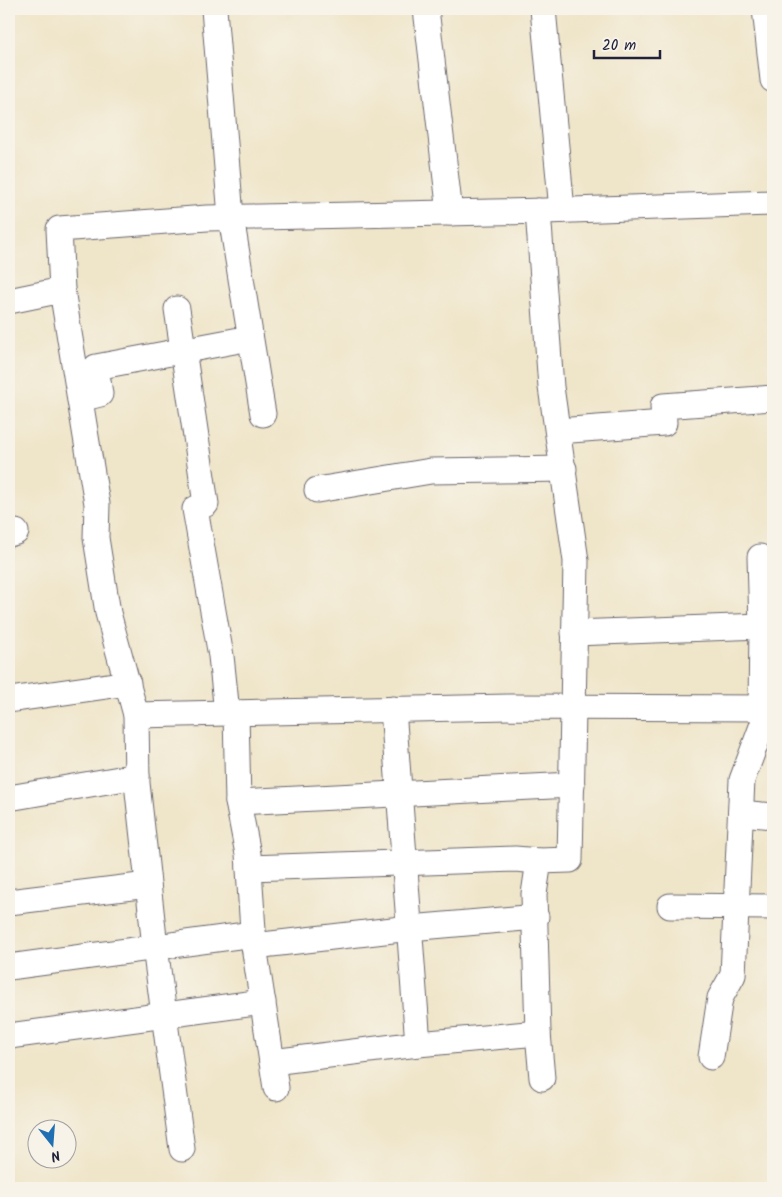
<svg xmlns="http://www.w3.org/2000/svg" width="782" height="1197" font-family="Kalam,sans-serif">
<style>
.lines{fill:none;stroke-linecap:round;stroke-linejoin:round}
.minor-casing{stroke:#6a666d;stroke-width:27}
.minor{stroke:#fff;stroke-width:25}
</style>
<rect width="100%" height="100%" fill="#f7f3e8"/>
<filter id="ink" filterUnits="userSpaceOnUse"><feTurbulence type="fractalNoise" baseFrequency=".02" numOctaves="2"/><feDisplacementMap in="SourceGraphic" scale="10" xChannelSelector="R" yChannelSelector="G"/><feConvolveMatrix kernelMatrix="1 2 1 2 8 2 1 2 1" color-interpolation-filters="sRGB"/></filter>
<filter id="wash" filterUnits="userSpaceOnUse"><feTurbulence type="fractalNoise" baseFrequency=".0096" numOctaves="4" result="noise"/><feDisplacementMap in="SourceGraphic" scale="20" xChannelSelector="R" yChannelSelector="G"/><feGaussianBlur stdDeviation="1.12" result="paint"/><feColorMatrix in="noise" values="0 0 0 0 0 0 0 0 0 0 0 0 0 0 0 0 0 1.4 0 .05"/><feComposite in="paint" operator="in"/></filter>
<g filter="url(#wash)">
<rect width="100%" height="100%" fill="#efe5c9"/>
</g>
<g filter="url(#ink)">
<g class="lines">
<defs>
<g id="minor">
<polyline points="214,9 231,217 263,414"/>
<polyline points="426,9 450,213"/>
<polyline points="543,9 562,210"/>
<polyline points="765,9 773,80"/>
<polyline points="538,211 551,387 576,561 570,860 539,861 534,894 538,1033 542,1078"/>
<polyline points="62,290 97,504 96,538 108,613 136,715 137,783 155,947 182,1149"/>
<polyline points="9,301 62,290 59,229 207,218 545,211 773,203"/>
<polyline points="177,309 206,504 195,509 221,656 227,713"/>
<polyline points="80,399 100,394 96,367 250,338"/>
<polyline points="558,431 664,423 663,406 773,398"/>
<polyline points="317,490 431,471 564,469"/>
<polyline points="9,534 16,532"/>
<polyline points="760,557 762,626 761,709"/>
<polyline points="574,633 762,626"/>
<polyline points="9,700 128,683"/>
<polyline points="393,709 418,1044"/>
<polyline points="236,713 238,802 248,854 254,946 276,1088"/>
<polyline points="136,715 509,707 769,708"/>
<polyline points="9,798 137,776"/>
<polyline points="238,802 572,785"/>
<polyline points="741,813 773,816"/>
<polyline points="249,868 515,859 539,861"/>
<polyline points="9,902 148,885"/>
<polyline points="670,906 773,907"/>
<polyline points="9,967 253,934 254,946 410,928 536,917"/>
<polyline points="9,1036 263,1002"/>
<polyline points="711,1057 720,998 733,975 742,780 773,697"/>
<polyline points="272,1062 418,1044 538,1033"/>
</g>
</defs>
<use href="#minor" class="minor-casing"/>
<use href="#minor" class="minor"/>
</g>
</g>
<rect width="782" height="1197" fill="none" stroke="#f7f3e8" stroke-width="30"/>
<g transform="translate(52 1144) rotate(163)"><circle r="24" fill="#f7f3e8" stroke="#a29fa3"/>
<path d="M0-4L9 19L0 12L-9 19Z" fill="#1f6fb2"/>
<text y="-8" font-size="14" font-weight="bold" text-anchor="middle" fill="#22223b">N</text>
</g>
<path d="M594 50v8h66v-8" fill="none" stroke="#22223b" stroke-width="2.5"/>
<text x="602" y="50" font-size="15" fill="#22223b" stroke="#f7f3e8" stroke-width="4" paint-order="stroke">20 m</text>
</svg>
